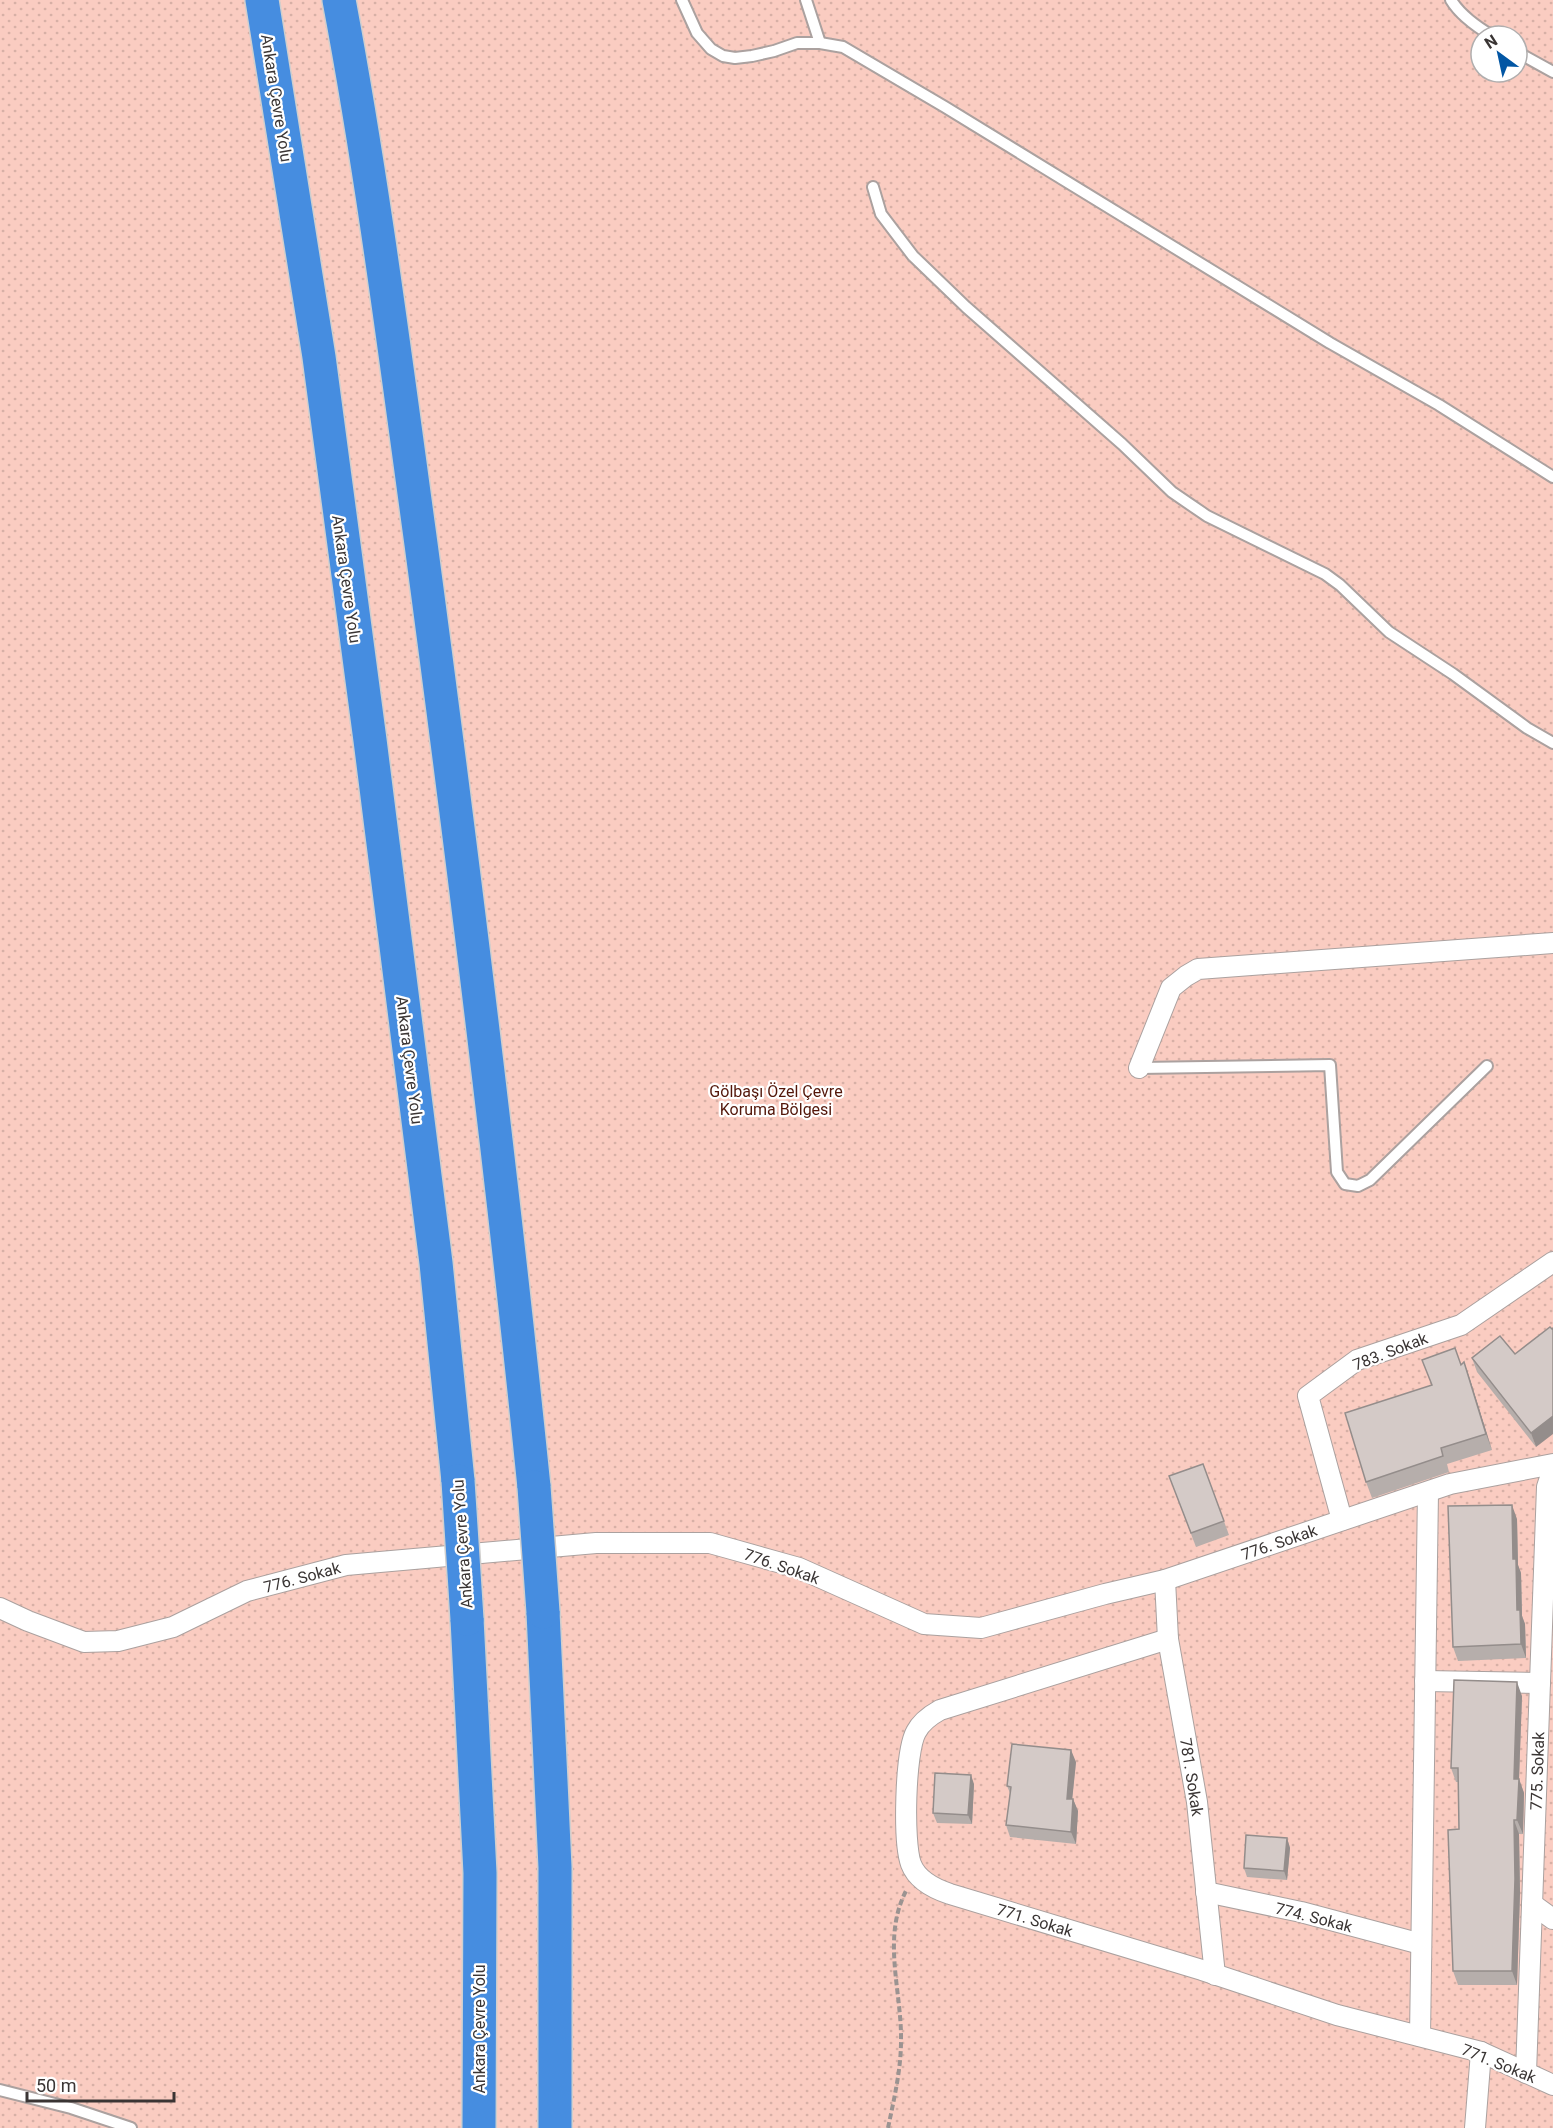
<svg xmlns="http://www.w3.org/2000/svg" width="1553" height="2128" font-family="Roboto,sans-serif">
<style>
.park{fill:url(#park-dots);fill-rule:evenodd}
.lines{fill:none;stroke-linecap:round;stroke-linejoin:round}
.lane-casing{stroke:#aba19f;stroke-width:14}
.street-casing{stroke:#aba19f;stroke-width:22}
.highway-casing{stroke:#d0cfce;stroke-width:36}
.path{stroke:#9b9391;stroke-width:4;stroke-dasharray:6 3;stroke-linecap:butt}
.lane{stroke:#fff;stroke-width:10}
.street{stroke:#fff;stroke-width:20}
.highway{stroke:#468de0;stroke-width:33}
.highway-bridge-casing{stroke:#d0cfce;stroke-width:36;stroke-linecap:butt}
.highway-bridge{stroke:#468de0;stroke-width:33}
.wall{fill:#b6aeab}
.shaded-wall{fill:#948d8b}
.building{fill:#d4cac7;stroke:#948d8b;stroke-width:1.5}
.labels{text-anchor:middle;stroke-width:4.5;stroke-linejoin:round;paint-order:stroke}
.street-label{font-size:16px;fill:#3a3534;stroke:#fff}
.park-label{font-size:16px;fill:#53170a;stroke:#fff}
</style>
<defs>
<pattern id="park-dots" width="8" height="8" patternUnits="userSpaceOnUse" patternTransform="scale(1.5)"><rect width="8" height="8" fill="#faccc1"/><path d="M2 2h.1M6 6h.1" fill="none" stroke="#d7b0a6" stroke-width="1.8" stroke-linecap="round"/></pattern>
</defs>
<rect width="100%" height="100%" fill="#faefec"/>
<path class="park" d="M0 0H1553V2128H0ZM1481 36H1517V72H1481Z"/>
<g class="lines">
<defs>
<g id="lane">
<polyline points="682,0 697,33 711,49 723,56 735,58 752,56 774,51 797,43 820,43 843,47 945,107 1330,343 1439,405 1553,477"/>
<polyline points="806,0 820,43"/>
<path d="M1451 0C1460 15 1477 27 1492 36"/>
<polyline points="1517,52 1553,72"/>
<polyline points="873,187 881,214 913,256 966,307 1122,444 1172,492 1207,516 1325,574 1340,585 1389,632 1453,674 1527,728 1553,743"/>
<polyline points="1139,1068 1330,1065 1337,1172 1345,1184 1358,1186 1370,1180 1487,1066"/>
<polyline points="0,2090 71,2108 131,2128"/>
</g>
<g id="street">
<polyline points="1139,1068 1171,988 1186,976 1198,969 1553,943"/>
<polyline points="1342,1520 1308,1396 1357,1360 1461,1325 1553,1262"/>
<polyline points="1165,1580 1168,1639 1197,1802 1215,1975"/>
<polyline points="0,1608 28,1621 84,1642 118,1641 173,1627 247,1591 346,1565 596,1543 710,1543 799,1568 924,1624 981,1628 1105,1594 1165,1580 1450,1484 1553,1464"/>
<path d="M1168 1639 940 1710C931 1715 921 1722 916 1732 905 1752 903 1842 911 1864 917 1880 935 1889 950 1894L1202 1970 1337 2015 1481 2052 1553 2085"/>
<polyline points="1425,1681 1540,1683"/>
<polyline points="1206,1892 1301,1912 1421,1944"/>
<polyline points="1532,1904 1553,1919"/>
<polyline points="1420,2036 1428,1492"/>
<polyline points="1526,2073 1547,1487 1553,1469"/>
<polyline points="1475,2128 1481,2052"/>
</g>
<g id="highway">
<polyline points="262,0 319,357 370,740 436,1263 458,1481"/>
<path d="M339 0C373 180 396 362 421 544 463 858 502 1172 534 1487"/>
<polyline points="543,1612 555,1867 555,2128"/>
<polyline points="467,1619 480,1873 479,2128"/>
</g>
</defs>
<use href="#lane" class="lane-casing"/>
<use href="#street" class="street-casing"/>
<use href="#highway" class="highway-casing"/>
<path class="path" d="M888 2128C894 2099 901 2070 901 2041 902 1991 881 1937 907 1889"/>
<use href="#lane" class="lane"/>
<use href="#street" class="street"/>
<use href="#highway" class="highway"/>
<defs>
<g id="highway-bridge">
<polyline points="458,1481 467,1619"/>
<polyline points="534,1487 543,1612"/>
</g>
</defs>
<use href="#highway-bridge" class="highway-bridge-casing"/>
<use href="#highway-bridge" class="highway-bridge"/>
</g>
<g class="wall">
<polygon points="1500,1336 1536,1447 1477,1372 1472,1358"/>
<polygon points="1464,1362 1492,1450 1447,1464 1449,1472 1372,1498 1366,1482 1432,1385"/>
<polygon points="1203,1464 1229,1535 1196,1547 1169,1476"/>
<polygon points="1517,1519 1518,1565 1521,1573 1522,1616 1525,1624 1526,1658 1458,1661 1453,1647"/>
<polygon points="1522,1696 1519,1779 1524,1793 1523,1834 1519,1834 1520,1893 1517,1985 1458,1985 1453,1971 1459,1829 1458,1782 1456,1782 1451,1768"/>
<polygon points="1076,1762 1072,1799 1073,1799 1078,1811 1076,1844 1010,1837 1006,1825 1010,1793 1007,1786"/>
<polygon points="974,1784 972,1824 937,1823 933,1813"/>
<polygon points="1287,1838 1290,1848 1287,1880 1247,1877 1244,1868"/>
</g>
<g class="shaded-wall">
<polygon points="1464,1362 1470,1379 1492,1450 1486,1434"/>
<polygon points="1553,1416 1553,1434 1536,1447 1531,1433"/>
<polygon points="1512,1505 1517,1519 1518,1565 1521,1573 1522,1616 1525,1624 1526,1658 1521,1644 1517,1610 1513,1559"/>
<polygon points="1517,1682 1522,1696 1519,1779 1524,1793 1523,1834 1517,1820 1514,1779"/>
<polygon points="1071,1750 1076,1762 1071,1811 1067,1799"/>
<polygon points="971,1775 974,1784 972,1824 968,1815"/>
<polygon points="1073,1799 1078,1811 1076,1844 1071,1832"/>
<polygon points="1514,1820 1519,1834 1520,1893 1517,1985 1512,1971"/>
<polygon points="1287,1838 1290,1848 1287,1880 1284,1871"/>
</g>
<g class="building">
<polygon points="1550,1327 1552,1329 1553,1328 1553,1416 1531,1433 1472,1358 1500,1336 1515,1354"/>
<polygon points="1455,1348 1461,1365 1464,1362 1486,1434 1441,1448 1443,1456 1366,1482 1345,1413 1432,1385 1422,1360"/>
<polygon points="1203,1464 1224,1521 1191,1533 1169,1476"/>
<polygon points="1512,1505 1513,1559 1516,1559 1517,1610 1520,1610 1521,1644 1453,1647 1448,1506"/>
<polygon points="1454,1680 1517,1682 1514,1779 1519,1779 1517,1820 1514,1820 1515,1879 1512,1971 1453,1971 1448,1830 1459,1829 1458,1768 1451,1768"/>
<polygon points="1012,1744 1071,1750 1067,1799 1073,1799 1071,1832 1006,1825 1011,1787 1007,1786"/>
<polygon points="935,1773 971,1775 968,1815 933,1813"/>
<polygon points="1246,1835 1287,1838 1284,1871 1244,1868"/>
</g>
<g class="labels">
<g class="street-label">
<text transform="translate(277 98) rotate(81)" y="6">Ankara Çevre Yolu</text>
<text transform="translate(347 579) rotate(82)" y="6">Ankara Çevre Yolu</text>
<text transform="translate(410 1060) rotate(83)" y="6">Ankara Çevre Yolu</text>
<text transform="translate(1390 1351) rotate(-21)" y="6">783. Sokak</text>
<text transform="translate(1279 1542) rotate(-19)" y="6">776. Sokak</text>
<text transform="translate(462 1544) rotate(-94)" y="6">Ankara Çevre Yolu</text>
<text transform="translate(782 1566) rotate(19)" y="6">776. Sokak</text>
<text transform="translate(302 1577) rotate(-15)" y="6">776. Sokak</text>
<text transform="translate(1537 1771) rotate(-88)" y="6">775. Sokak</text>
<text transform="translate(1192 1777) rotate(81)" y="6">781. Sokak</text>
<text transform="translate(1314 1917) rotate(14)" y="6">774. Sokak</text>
<text transform="translate(1035 1920) rotate(17)" y="6">771. Sokak</text>
<text transform="translate(479 2029) rotate(-90)" y="6">Ankara Çevre Yolu</text>
<text transform="translate(1499 2063) rotate(22)" y="6">771. Sokak</text>
</g>
<g class="park-label">
<text x="776" y="1097">Gölbaşı Özel Çevre<tspan x="776" dy="18">Koruma Bölgesi</tspan></text>
</g>
</g>
<g transform="translate(1499 54) rotate(327)"><circle r="28" fill="#ffffff" stroke="#b0aeae" stroke-width="1.5"/>
<path d="M0-4.5L10 22L0 15L-10 22Z" fill="#0256a4"/>
<text y="-9" font-size="16" font-weight="bold" text-anchor="middle" fill="#3a3534">N</text>
</g>
<path d="M27 2092v9h147v-9" fill="none" stroke="#3a3534" stroke-width="3"/>
<text x="36" y="2092" font-size="18" fill="#3a3534" stroke="#ffffff" stroke-width="4.5" paint-order="stroke">50 m</text>
</svg>
